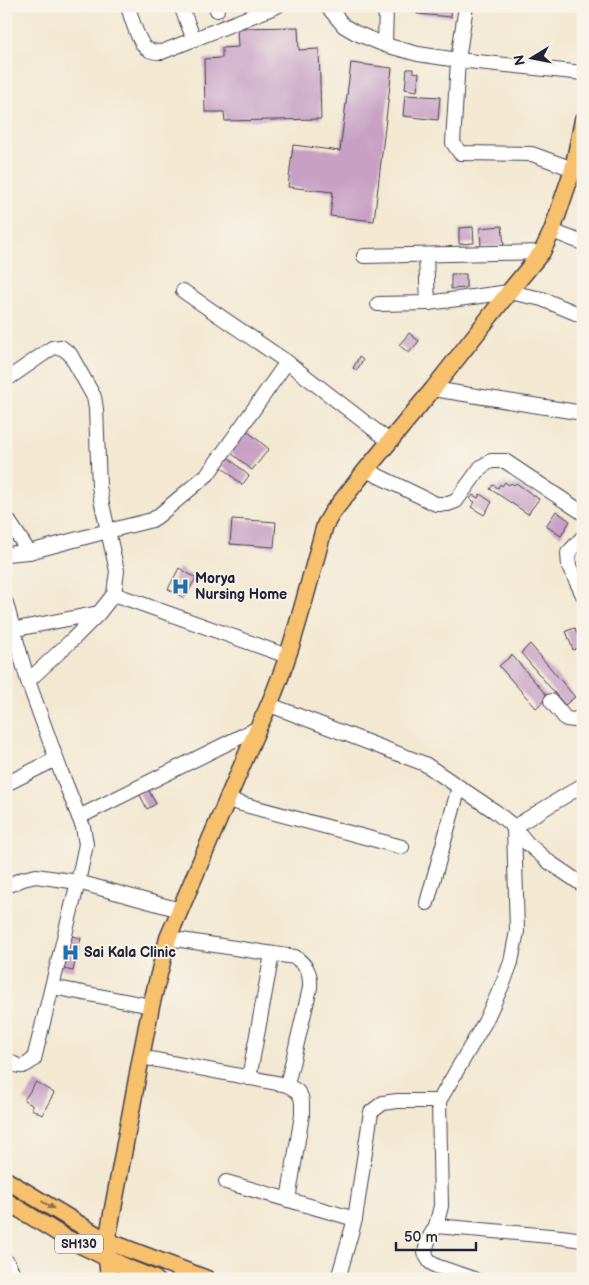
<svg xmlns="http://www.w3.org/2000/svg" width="589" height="1285" font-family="'Balsamiq Sans',sans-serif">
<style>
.building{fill:#c8a0c5}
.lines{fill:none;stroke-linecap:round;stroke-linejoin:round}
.minor-casing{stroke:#414052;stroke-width:16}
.major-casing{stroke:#414052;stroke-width:19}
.minor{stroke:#fff;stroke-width:14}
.major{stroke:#f7c06c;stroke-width:16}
.oneway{fill:#8c7154}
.labels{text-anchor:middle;stroke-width:4;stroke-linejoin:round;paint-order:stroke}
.shield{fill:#f7f3e8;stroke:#62616f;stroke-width:1}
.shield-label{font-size:12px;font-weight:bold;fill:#22223b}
.poi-label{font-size:14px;font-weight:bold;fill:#22223b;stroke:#f7f3e8;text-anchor:start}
</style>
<rect width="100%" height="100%" fill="#f7f3e8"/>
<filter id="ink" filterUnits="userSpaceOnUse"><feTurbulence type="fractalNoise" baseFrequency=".02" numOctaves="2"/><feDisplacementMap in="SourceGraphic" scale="10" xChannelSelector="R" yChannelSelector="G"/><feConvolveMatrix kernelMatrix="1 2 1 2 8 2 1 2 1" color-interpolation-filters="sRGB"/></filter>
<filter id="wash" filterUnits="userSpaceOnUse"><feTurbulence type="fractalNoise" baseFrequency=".0096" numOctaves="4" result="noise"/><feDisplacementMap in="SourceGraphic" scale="20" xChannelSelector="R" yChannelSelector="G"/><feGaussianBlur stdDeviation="1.12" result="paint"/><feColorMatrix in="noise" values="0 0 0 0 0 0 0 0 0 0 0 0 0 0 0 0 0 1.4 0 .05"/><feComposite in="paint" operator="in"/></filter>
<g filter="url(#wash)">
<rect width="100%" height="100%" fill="#f3e8d1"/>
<g id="blocks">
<g class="building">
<polygon points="418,6 452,6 451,17 417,14"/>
<polygon points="298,27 299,50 319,49 321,119 225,121 224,112 205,112 204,59 222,58 222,48 238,47 237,28"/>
<polygon points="351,63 392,68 374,221 330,216 333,192 288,187 293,145 340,151"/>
<polygon points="407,69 413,69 413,72 419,73 417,91 405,89"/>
<polygon points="405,95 440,97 438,120 403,116"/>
<polygon points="502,226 504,246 481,247 480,228"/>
<polygon points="473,227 474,243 459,244 459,228"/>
<polygon points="451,274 466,274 466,288 451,289"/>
<polygon points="409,333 419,341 409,353 399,345"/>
<polygon points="359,357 363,360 357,370 353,368"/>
<polygon points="247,431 269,449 252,470 230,452"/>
<polygon points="229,458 249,476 242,485 221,466"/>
<polygon points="505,482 509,485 511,483 514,485 516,483 539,499 528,514 490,489 493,485 498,488 500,484 502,486"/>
<polygon points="480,494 492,502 484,515 471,507 475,502 470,499 473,495 478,498"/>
<polygon points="556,511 570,521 561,536 546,526"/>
<polygon points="232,519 276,522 274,547 230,544"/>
<polygon points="179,568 196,578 184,598 168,589"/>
<polygon points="575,628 582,646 573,650 566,631"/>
<polygon points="530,644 575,697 565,705 521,653"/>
<polygon points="512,655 548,697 536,708 499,666"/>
<polygon points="148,789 156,804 147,809 139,793"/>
<polygon points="67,935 81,938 73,971 59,968"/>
<polygon points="36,1082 54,1093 42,1115 32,1109 32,1105 24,1100"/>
</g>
</g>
</g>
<g filter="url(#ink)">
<use href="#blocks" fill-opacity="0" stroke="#414052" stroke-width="1"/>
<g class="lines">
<defs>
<g id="minor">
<path d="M128 6C131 17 138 42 146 48 151 52 156 52 162 52L277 6"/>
<polyline points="181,6 194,40"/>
<polyline points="216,6 217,10"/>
<polyline points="327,6 344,26 356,33 385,45 418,54 458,60 583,73"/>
<polyline points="466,6 458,60 453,143 460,153 532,154 573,169"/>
<polyline points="385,45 386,6"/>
<polyline points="552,231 583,243"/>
<polyline points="364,256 542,252"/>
<polyline points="426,256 428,303"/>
<polyline points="183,291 287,362 389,441"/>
<polyline points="378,304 428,303 509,292 542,299 583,316"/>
<polyline points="6,380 52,348 61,347 70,354 94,397 96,409 99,486 102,504 108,531 152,520 158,516 208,474 287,362"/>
<polyline points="433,389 583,413"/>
<polyline points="366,470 436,504 448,504 456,501 481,467 491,461 505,461 583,513"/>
<polyline points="6,517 29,552"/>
<polyline points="583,537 568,553 569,566 583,595"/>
<path d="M6 554 29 552 108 531 117 571 114 594 99 613 70 642 28 681 61 772 83 827 86 844 78 882 34 1059C22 1069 19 1068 6 1059"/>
<polyline points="114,594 287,656"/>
<polyline points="6,603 13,629 28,681"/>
<polyline points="6,631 99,613"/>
<polyline points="551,701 566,719 575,720 583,716"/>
<polyline points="270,705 425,764 496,812 514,827 527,843 549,862 583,885"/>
<polyline points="6,784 56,759"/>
<polyline points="227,800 402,847"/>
<polyline points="79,817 258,728"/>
<polyline points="6,886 23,879 36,876 78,882 180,910"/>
<polyline points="427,903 459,787"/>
<path d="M168 938 295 957C307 966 311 973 310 988L287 1085"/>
<polyline points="52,987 151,1006"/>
<polyline points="141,1057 287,1085 297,1091 301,1097 302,1103 302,1115 288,1200"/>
<polyline points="249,1078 272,954"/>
<polyline points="226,1182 355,1219"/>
<polyline points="436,1226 561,1237 583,1240"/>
<polyline points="7,1262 16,1279"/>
<polyline points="338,1279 355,1219 371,1112 383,1103 397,1101 439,1101"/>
<polyline points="474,1279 436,1266 430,1262 427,1257 425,1253 426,1248 429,1238 436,1226 441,1206 439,1101 485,1022 504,981 511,962 517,931 514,827 583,785"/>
</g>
<g id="major">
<polyline points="6,1180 107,1241 207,1279"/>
<polyline points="6,1201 66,1238 130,1269 155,1279"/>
<path d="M109 1279 107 1258V1241L141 1057 151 1006 168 938 258 728C290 666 306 592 325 525L332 513 366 470 433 389 509 292 542 252 552 231 573 169 583 120"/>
</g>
</defs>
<use href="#minor" class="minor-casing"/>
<use href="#major" class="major-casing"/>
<use href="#minor" class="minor"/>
<use href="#major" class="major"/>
</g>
<defs><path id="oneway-solid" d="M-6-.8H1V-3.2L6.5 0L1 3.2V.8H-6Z" transform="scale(1.25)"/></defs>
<use class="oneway" href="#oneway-solid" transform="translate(48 1205) rotate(31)"/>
</g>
<defs>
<symbol id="hospital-bare" viewBox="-9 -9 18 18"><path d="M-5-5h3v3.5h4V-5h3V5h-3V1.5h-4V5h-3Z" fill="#1f6fb2" stroke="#f7f3e8" stroke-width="2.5" paint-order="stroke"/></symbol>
</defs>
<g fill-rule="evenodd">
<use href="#hospital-bare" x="168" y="574" width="25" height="25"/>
<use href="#hospital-bare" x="58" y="940" width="25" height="25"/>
</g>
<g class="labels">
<rect class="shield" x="55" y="1234.5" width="48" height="19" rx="4"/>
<g class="shield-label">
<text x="79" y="1248">SH130</text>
</g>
<g class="poi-label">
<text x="195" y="583">Morya<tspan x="195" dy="16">Nursing Home</tspan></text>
<text x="84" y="957">Sai Kala Clinic</text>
</g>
</g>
<rect width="589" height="1285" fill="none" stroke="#f7f3e8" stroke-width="25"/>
<g transform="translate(532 58) rotate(260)" stroke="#f7f3e8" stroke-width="4" paint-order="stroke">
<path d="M0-4L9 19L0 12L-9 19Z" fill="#22223b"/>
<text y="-8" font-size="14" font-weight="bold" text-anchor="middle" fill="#22223b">N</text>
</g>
<path d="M396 1242v8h80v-8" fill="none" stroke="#22223b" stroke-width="2.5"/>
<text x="404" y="1242" font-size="15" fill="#22223b" stroke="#f7f3e8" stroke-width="4" paint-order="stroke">50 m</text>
</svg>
